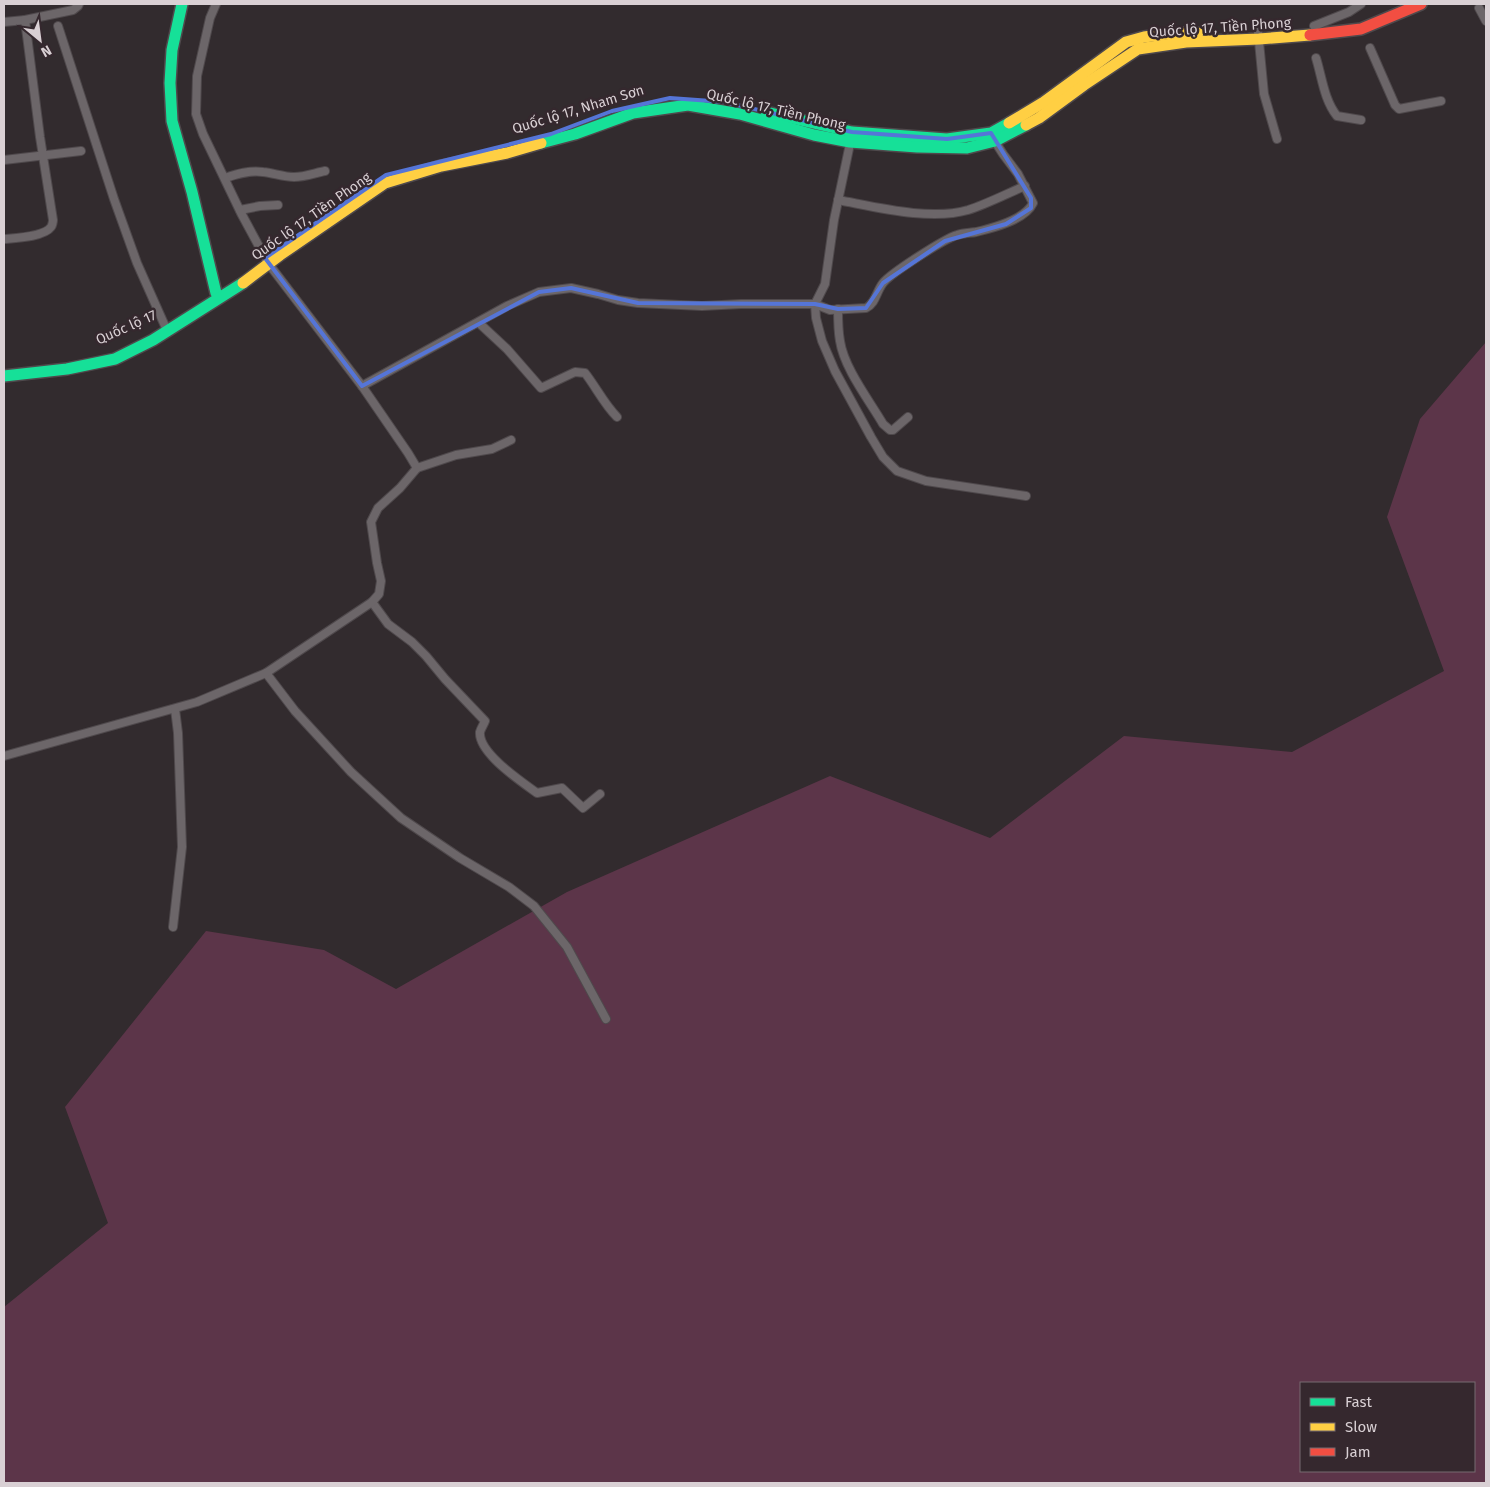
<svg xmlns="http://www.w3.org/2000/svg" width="1490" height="1487" font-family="'Fira Sans',sans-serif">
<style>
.green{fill:#5c3549;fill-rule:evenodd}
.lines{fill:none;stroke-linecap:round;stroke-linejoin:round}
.street-casing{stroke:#4f494c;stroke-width:10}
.fast-casing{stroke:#4f494c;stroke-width:14}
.slow-casing{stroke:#4f494c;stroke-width:14}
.jam-casing{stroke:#4f494c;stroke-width:14}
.street{stroke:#6c6669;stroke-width:8}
.fast{stroke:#16e098;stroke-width:11}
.slow{stroke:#ffcf43;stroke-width:11}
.jam{stroke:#f24e42;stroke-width:11}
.marked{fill:none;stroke:#5575d7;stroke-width:4;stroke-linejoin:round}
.labels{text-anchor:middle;stroke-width:5;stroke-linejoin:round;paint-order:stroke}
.street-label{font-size:14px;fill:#d9d0d4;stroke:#35282e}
</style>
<rect width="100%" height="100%" fill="#322b2e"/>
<path class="green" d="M1486 342V1483H4V1307L108 1223 65 1107 206 931 324 950 396 989 567 892 830 776 990 838 1124 736 1292 752 1444 671 1387 517 1420 419ZM1301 1383H1474V1471H1301Z"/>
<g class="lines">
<defs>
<g id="street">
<polyline points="1479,8 1486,21"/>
<polyline points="4,22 25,20"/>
<polyline points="58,26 114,199 137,263 165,326"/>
<polyline points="1314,26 1349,12 1361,4"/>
<polyline points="1258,31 1264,94 1277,139"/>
<polyline points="1370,48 1395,105 1399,109 1441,101"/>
<path d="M1316 58C1322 77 1324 100 1337 116L1361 120"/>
<polyline points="851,139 834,220 825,284 815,304 816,318 822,341 835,371 871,437 883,457 897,471 926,481 1026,496"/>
<polyline points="4,160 81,151"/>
<path d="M225 178C237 174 250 170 263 172 273 173 284 177 294 177 304 177 315 173 325 171"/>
<path d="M838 200C876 207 930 221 968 210 987 204 1006 194 1025 186"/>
<polyline points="240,210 260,206 278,205"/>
<path d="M4 239C15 238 44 237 51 227 52 226 53 222 53 220L40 137 25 20 73 10 78 6 79 4"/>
<path d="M838 309C838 320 838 330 840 341 844 368 869 400 883 424L890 430H893L908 417"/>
<path d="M479 323 507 349 541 388 575 372 585 373C596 387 604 404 617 417"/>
<path d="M362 386 507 306 539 292 571 288 598 294 618 300 638 303 702 306 741 304H815L830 310 866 308C876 303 876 292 883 283 891 273 944 239 957 235 963 233 970 233 976 232 993 228 1025 220 1033 203L1018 174 1003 154 994 140"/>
<polyline points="417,468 456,455 492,449 511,440"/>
<path d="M372 602 388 624 412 642 426 656 445 679 485 721C484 724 481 728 480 732 478 753 522 782 537 793L562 788 583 808 600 794"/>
<polyline points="266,673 295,711 351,772 401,818 460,858 509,887 534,906 567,947 606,1019"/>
<polyline points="4,756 197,702 266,673 372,602 379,594 381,581 377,563 371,522 378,508 400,488 417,468 408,453 362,386 268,263 241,213 203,134 196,114 197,76 210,18 216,4"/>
<polyline points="173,927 182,847 178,733 175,709"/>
</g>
<g id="fast">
<polyline points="182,4 172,50 170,83 172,121 192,192 216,293"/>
<polyline points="766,112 852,132 947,139 991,133 1009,123"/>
<polyline points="541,143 575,134 633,113 688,105 740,114 814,135 850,142 917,147 967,148 995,141 1026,125"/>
<polyline points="4,376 67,369 115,359 153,340 243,283"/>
</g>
<g id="slow">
<polyline points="1009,123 1044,102 1126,42 1144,37 1174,33 1198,33"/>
<polyline points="1026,125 1039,118 1084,85 1138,49 1186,42 1259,39 1310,35"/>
<polyline points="243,283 280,255 385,183 441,166 507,153 541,143"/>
</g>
<polyline id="jam" points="1310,35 1361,29 1421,4"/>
</defs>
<use href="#street" class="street-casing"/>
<use href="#fast" class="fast-casing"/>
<use href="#slow" class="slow-casing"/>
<use href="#jam" class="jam-casing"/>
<use href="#street" class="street"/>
<use href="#fast" class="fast"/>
<use href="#slow" class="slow"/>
<use href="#jam" class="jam"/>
</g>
<path class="marked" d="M670 98 725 102 852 132 947 139 991 133 1031 198V208L1006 224 945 241 883 283 866 308 838 309 815 304 638 303 571 288 539 292 362 386 265 258 386 175 551 134 612 111Z"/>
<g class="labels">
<g class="street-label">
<text transform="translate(1220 27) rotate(-4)" y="5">Quốc lộ 17, Tiền Phong</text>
<text transform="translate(578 109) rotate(-17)" y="5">Quốc lộ 17, Nham Sơn</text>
<text transform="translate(776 109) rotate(13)" y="5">Quốc lộ 17, Tiền Phong</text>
<text transform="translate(311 216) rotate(-35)" y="5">Quốc lộ 17, Tiền Phong</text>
<text transform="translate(126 327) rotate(-24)" y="5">Quốc lộ 17</text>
</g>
</g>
<rect width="1490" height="1487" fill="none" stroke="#d9d0d4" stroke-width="10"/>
<rect x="1300" y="1382" width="175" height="90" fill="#35282e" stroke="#776b70"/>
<rect x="1310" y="1398" width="25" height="8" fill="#16e098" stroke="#776b70"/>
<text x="1345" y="1407" font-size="15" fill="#d9d0d4">Fast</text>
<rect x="1310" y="1423" width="25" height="8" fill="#ffcf43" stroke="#776b70"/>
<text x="1345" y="1432" font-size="15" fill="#d9d0d4">Slow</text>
<rect x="1310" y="1448" width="25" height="8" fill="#f24e42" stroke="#776b70"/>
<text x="1345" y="1457" font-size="15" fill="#d9d0d4">Jam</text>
<g transform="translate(40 40) rotate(151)" stroke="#35282e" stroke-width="4" paint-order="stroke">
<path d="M0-4L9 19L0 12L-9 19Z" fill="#d9d0d4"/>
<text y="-8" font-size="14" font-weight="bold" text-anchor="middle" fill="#d9d0d4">N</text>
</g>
</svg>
